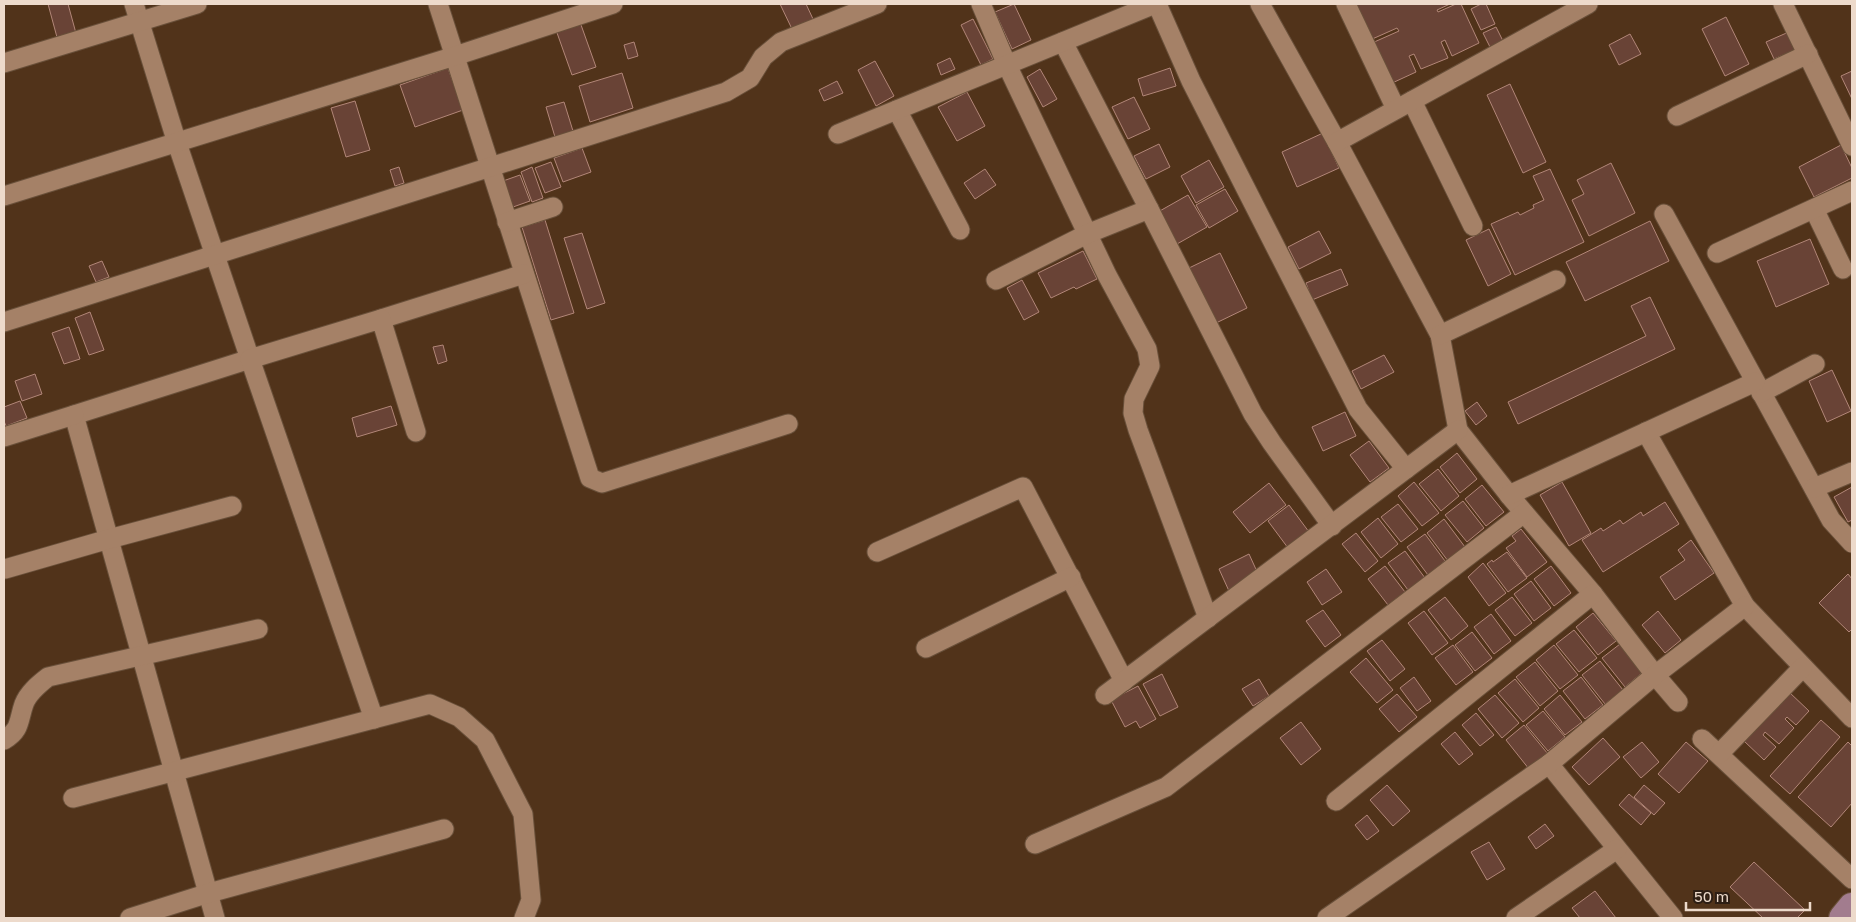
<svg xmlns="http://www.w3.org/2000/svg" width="1856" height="922" font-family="'Golos Text',sans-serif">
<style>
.building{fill:#694336;stroke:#b28678}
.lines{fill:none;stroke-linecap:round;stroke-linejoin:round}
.street-casing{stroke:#69503a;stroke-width:21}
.secondary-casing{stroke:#69503a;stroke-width:30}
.street{stroke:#a58167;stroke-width:19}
.secondary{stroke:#a27c8e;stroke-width:28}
</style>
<rect width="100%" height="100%" fill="#51331a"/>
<g class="building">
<polygon points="48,4 68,4 77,37 58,41"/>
<polygon points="780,4 806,4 813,19 792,29"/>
<polygon points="1014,4 1031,40 1012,49 995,12"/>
<polygon points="1354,4 1450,4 1437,10 1438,12 1456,4 1461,4 1479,43 1452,56 1445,40 1441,42 1448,58 1421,69 1414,54 1409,56 1416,72 1390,84 1372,43 1399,31 1397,28 1370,40"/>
<polygon points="1481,4 1486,4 1495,24 1481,30 1471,9"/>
<polygon points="1726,17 1749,64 1725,76 1702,29"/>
<polygon points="973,19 993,59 981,65 961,25"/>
<polygon points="580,22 596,67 572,75 556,30"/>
<polygon points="1496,27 1505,45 1492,51 1483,33"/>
<polygon points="1791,31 1798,49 1774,59 1766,42"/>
<polygon points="1630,34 1641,54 1619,65 1609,45"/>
<polygon points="634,42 638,56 628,59 624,45"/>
<polygon points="950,58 955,69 941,75 937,64"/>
<polygon points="875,61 894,96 876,106 858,70"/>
<polygon points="448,68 463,110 415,127 400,85"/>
<polygon points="1170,68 1176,86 1143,96 1138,79"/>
<polygon points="1040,69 1057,99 1043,107 1027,77"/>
<polygon points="1852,71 1852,99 1841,76"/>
<polygon points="622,73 633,108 590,122 579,86"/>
<polygon points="837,81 843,93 824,101 819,90"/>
<polygon points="1510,84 1546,162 1523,173 1487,95"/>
<polygon points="967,92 985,126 957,141 938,107"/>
<polygon points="1134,97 1150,129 1128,139 1112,107"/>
<polygon points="355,101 370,150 346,157 331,108"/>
<polygon points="564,102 573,131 555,137 546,107"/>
<polygon points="1323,133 1339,168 1297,187 1282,152"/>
<polygon points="1159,144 1170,167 1146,179 1134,156"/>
<polygon points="1841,145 1852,168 1852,178 1814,197 1799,167"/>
<polygon points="582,148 591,172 563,182 554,158"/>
<polygon points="1209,160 1224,187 1196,203 1181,176"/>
<polygon points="551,162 561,187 545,193 535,168"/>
<polygon points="1611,163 1635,213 1589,236 1572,200 1584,194 1577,180"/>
<polygon points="399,167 404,183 395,186 390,170"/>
<polygon points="532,167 543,198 532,202 521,172"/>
<polygon points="985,169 996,185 975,199 964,183"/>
<polygon points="1550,169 1584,242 1515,275 1491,224 1518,212 1520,215 1534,208 1533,205 1544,200 1533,176"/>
<polygon points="520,175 530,201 513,207 503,181"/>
<polygon points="1225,189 1238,211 1209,228 1196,205"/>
<polygon points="1188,195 1207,227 1177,244 1158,212"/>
<polygon points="545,220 574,313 551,320 522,227"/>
<polygon points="1650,221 1669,261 1585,301 1566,262"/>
<polygon points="1489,229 1511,274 1488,286 1466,240"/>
<polygon points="1319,231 1331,253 1299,269 1288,247"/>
<polygon points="582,233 605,303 587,309 564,238"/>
<polygon points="1810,239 1829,284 1776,307 1757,261"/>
<polygon points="1083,251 1097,279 1076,289 1074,287 1051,298 1038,273"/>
<polygon points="1220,253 1247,308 1216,323 1189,268"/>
<polygon points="102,261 109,277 96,282 89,266"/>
<polygon points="1341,269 1348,285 1312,300 1306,283"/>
<polygon points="1022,280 1039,312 1024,320 1007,288"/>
<polygon points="1650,297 1675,349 1518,424 1508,402 1646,336 1631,306"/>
<polygon points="90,312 104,350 89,355 75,318"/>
<polygon points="69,327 80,359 64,364 52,333"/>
<polygon points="443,345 447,361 438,364 433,347"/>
<polygon points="1384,355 1394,372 1361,389 1352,371"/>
<polygon points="1832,370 1851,411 1827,422 1809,381"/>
<polygon points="35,374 42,394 22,401 15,381"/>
<polygon points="20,401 27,418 6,426 4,421 4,407"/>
<polygon points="1477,402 1487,416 1476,425 1465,411"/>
<polygon points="391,406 397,425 357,437 352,418"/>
<polygon points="1345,412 1356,436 1323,451 1312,427"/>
<polygon points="1369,441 1389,468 1370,482 1350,455"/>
<polygon points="1457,453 1477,479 1460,493 1440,467"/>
<polygon points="1438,469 1459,496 1441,511 1419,484"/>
<polygon points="1414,482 1439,513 1422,526 1398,496"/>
<polygon points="1562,482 1591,533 1569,546 1540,495"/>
<polygon points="1269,483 1286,505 1250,533 1233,512"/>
<polygon points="1482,485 1504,512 1486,526 1465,499"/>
<polygon points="1852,487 1852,520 1848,522 1834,497"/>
<polygon points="1463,501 1484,528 1467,542 1445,515"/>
<polygon points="1665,502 1679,524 1603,572 1582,540 1601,528 1603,531 1620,520 1623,524 1641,512 1643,516"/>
<polygon points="1398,504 1418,529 1401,542 1381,517"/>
<polygon points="1289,505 1312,536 1291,552 1268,521"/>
<polygon points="1378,518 1398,544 1381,558 1361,532"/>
<polygon points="1444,519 1465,547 1448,561 1427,533"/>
<polygon points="1521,529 1547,562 1527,577 1506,548 1516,541 1512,536"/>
<polygon points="1356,533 1378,561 1365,572 1342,544"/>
<polygon points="1425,534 1445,561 1428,575 1407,547"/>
<polygon points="1691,540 1714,573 1675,600 1660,577 1685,560 1678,550"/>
<polygon points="1405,551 1425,578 1408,590 1388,563"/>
<polygon points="1507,552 1527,578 1508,592 1487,564 1492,560 1493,562"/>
<polygon points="1249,554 1259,576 1229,591 1219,569"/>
<polygon points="1483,563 1506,593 1489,606 1468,577"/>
<polygon points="1385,566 1405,592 1388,605 1368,579"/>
<polygon points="1551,566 1571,593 1554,606 1534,579"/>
<polygon points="1326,569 1342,592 1322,605 1307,582"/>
<polygon points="1848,574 1852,579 1852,629 1849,632 1819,603"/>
<polygon points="1531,581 1551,608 1534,621 1514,594"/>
<polygon points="1445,597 1468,626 1451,640 1428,610"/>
<polygon points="1512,597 1532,623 1515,636 1495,610"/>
<polygon points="1323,610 1341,635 1325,647 1306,621"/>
<polygon points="1424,611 1448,643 1432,655 1408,623"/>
<polygon points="1658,611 1681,640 1665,653 1642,625"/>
<polygon points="1593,613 1616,641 1598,655 1576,627"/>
<polygon points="1491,614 1511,641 1494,654 1474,627"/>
<polygon points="1574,630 1597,658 1579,672 1556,644"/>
<polygon points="1472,632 1492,658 1475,671 1455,645"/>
<polygon points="1382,640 1405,669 1390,681 1367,651"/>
<polygon points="1620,644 1643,672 1625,687 1602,658"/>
<polygon points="1453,645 1473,672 1456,685 1435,658"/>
<polygon points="1554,645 1578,675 1560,689 1536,660"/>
<polygon points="1366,658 1393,690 1377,703 1350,672"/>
<polygon points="1600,661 1623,690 1605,704 1582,675"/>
<polygon points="1535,662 1558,691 1540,706 1516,677"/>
<polygon points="1162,674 1178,707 1160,716 1143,684"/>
<polygon points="1414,677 1431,701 1417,711 1400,688"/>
<polygon points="1581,677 1603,705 1585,719 1563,691"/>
<polygon points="1259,679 1269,696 1253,706 1242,689"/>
<polygon points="1515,679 1539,708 1523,722 1498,693"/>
<polygon points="1138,686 1156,719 1140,728 1136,721 1125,727 1111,700"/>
<polygon points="1789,692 1809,711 1796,725 1787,717 1785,719 1794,728 1779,744 1765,732 1763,735 1776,747 1764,760 1744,741"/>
<polygon points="1397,694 1417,717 1399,732 1379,709"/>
<polygon points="1495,695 1519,723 1502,738 1478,709"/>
<polygon points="1560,695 1582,722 1565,735 1544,709"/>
<polygon points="1543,711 1565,737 1548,751 1526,725"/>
<polygon points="1476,713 1494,735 1480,746 1462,725"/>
<polygon points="1821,720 1840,737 1790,794 1770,776"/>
<polygon points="1301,722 1321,749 1301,765 1280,738"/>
<polygon points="1524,725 1548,754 1529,769 1506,740"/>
<polygon points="1455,732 1473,754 1459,765 1441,744"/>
<polygon points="1603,738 1620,757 1589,785 1572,767"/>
<polygon points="1642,742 1659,762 1641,778 1623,757"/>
<polygon points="1686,742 1708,761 1679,793 1658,774"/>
<polygon points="1848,742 1852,746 1852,803 1831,827 1798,797"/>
<polygon points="1387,785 1410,811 1393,826 1370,800"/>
<polygon points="1644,785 1665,803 1654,815 1634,797"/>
<polygon points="1629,794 1651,813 1641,825 1619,805"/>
<polygon points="1367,815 1379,831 1367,840 1355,825"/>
<polygon points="1545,824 1554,836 1536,849 1528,837"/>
<polygon points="1489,842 1505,869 1487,880 1471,852"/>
<polygon points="1754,862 1805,910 1797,918 1763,918 1730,887"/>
<polygon points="1595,891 1616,918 1580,918 1572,908"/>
</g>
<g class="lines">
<defs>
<g id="street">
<polyline points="134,4 177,143 250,359 74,415 215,918"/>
<polyline points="438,4 590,478 602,483 788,424"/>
<polyline points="981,4 1007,65 1107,275 1147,349 1150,366 1134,399 1133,413 1138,430 1208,618"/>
<polyline points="1157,4 1191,81 1358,409 1406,469"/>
<polyline points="1260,4 1337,142 1440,335 1458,430 1509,495 1593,594 1655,675 1678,702"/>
<polyline points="1346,4 1396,109"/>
<polyline points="1783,4 1852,146"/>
<polyline points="1063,42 1149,209"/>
<polyline points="4,63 197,4"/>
<polyline points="1412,101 1473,226"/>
<polyline points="897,110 960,230"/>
<polyline points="1677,116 1808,54"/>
<polyline points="838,134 1155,4"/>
<polyline points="1337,142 1588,4"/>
<polyline points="4,196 455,56 613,4"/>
<polyline points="1814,209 1843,269"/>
<polyline points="1664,214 1831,520 1852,543"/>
<polyline points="507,222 553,207"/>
<polyline points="1717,253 1852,191"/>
<polyline points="996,280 1087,234 1149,209 1253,414 1272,443 1332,526"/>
<polyline points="381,319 524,274"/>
<path d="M4 322C245 247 485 167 726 92L750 78 763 57 781 42 877 4"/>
<polyline points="1440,335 1556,280"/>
<polyline points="1761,393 1815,364"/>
<polyline points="1646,432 1745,606 1852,718"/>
<polyline points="4,437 74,415"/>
<polyline points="1814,488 1852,472"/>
<polyline points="1509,495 1755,382"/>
<polyline points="877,552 1023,487 1124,681"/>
<polyline points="5,569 109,539 232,506"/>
<polyline points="926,648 1071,577"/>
<polyline points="1105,695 1458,430"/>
<polyline points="374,719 250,359 381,319 416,432"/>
<polyline points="1702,739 1852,879"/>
<path d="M4 740C21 730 18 721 24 704 28 693 39 684 48 677L258 629"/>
<polyline points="1719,754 1803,667"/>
<polyline points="1549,764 1673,918"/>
<polyline points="73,798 430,704 459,717 485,740 523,814 531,900 524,918"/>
<polyline points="1336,801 1593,594"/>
<polyline points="1035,844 1166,787 1524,513"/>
<polyline points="130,918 209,893 444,829"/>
<polyline points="1327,918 1549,764 1655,675 1745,606"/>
<polyline points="1516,918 1617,849"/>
</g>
<polyline id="secondary" points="1843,918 1852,907"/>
</defs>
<use href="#street" class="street-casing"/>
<use href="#secondary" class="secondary-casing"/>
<use href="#street" class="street"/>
<use href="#secondary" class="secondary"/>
</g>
<rect width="1856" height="922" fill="none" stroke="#eddacb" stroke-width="10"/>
<path d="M1686 902v8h124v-8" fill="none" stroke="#eddacb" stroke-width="2.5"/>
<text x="1694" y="902" font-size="15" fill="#eddacb" stroke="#2d1e14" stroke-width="4" paint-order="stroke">50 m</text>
</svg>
